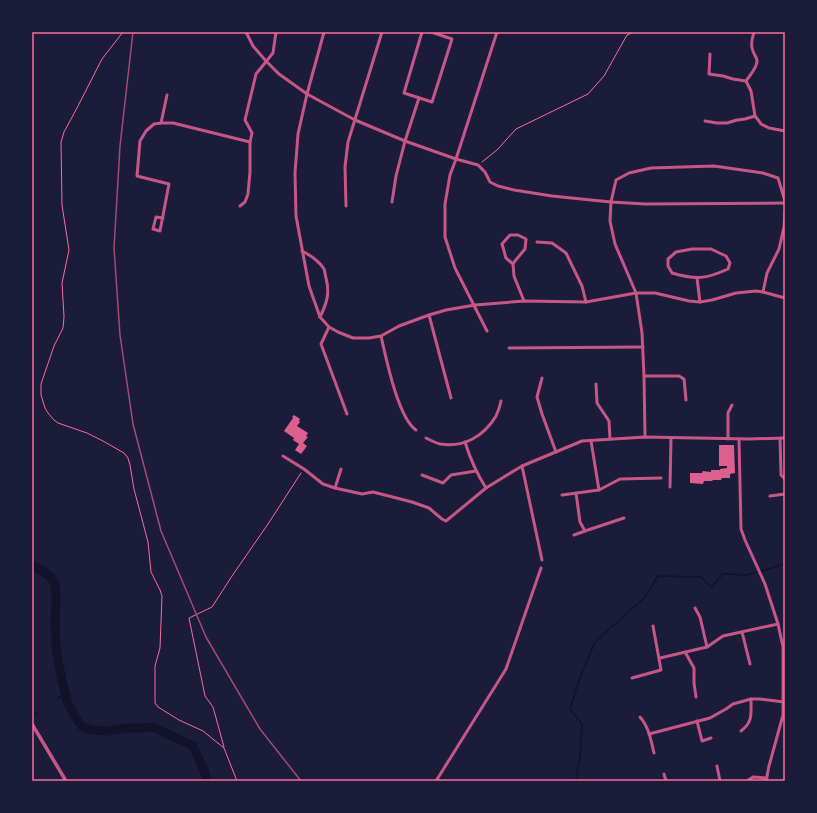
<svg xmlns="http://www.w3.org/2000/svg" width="817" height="813" font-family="Inter,sans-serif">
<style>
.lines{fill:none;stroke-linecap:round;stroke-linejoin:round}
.stream{stroke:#12122b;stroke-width:1.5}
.river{stroke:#12122b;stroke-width:9}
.building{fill:#dd5f8e}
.path{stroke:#ff6b9d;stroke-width:1}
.minor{stroke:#c65784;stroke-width:3}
.tertiary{stroke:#c65784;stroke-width:3.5}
.rail{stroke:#a44b75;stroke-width:1.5}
.neatline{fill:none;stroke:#ff6b9d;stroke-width:1.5}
</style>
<rect width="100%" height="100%" fill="#1b1b3a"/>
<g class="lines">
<g class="stream">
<polyline points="58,698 65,694"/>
<polyline points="34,715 38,713"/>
<polyline points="577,781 576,777 580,757 582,724 570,709 579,680 595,642 644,598 658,576 701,577 711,587 723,574 747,575 785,564"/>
</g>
<polyline class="river" points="32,565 39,569 51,577 55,584 56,597 55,621 56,649 62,681 68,704 78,721 83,727 91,730 108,731 127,728 142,728 153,727 193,746 204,770 207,781"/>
</g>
<g class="building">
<polygon points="294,415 300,419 299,421 300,422 297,426 308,433 306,436 308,437 303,443 307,446 301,454 295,450 299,444 293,440 294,438 284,431 293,418 292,417"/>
<polygon points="719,445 734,445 735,473 730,474 730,478 722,478 721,480 712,480 713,481 704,481 703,484 690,483 690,473 702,473 703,471 711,472 711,470 720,470 720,469 727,468 727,466 719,466"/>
</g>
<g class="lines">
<g class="path">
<polyline points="123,32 102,59 78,106 64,132 61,142 62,205 69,250 62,283 64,317 63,328 54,346 41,384 41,395 45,408 48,413 54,420 58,423 87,433 103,441 124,453 128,458 130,465 134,489 148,542 151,572 160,590 162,596 160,648 155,666 155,703 158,707 179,720 203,731 224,748 237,781"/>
<polyline points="482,162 497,150 516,129 588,94 604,76 627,35 634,32"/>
<polyline points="224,747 213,707 205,696 189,618 212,607 232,576 268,524 301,473"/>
</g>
<g class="minor">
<polyline points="246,32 253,46 266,61 279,74 307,94 355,120 405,141 456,159 478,165 485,172 490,182 498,186 514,190 552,196 611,202 645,204 785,203"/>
<polyline points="324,32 307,94 298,134 295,173 296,216 309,286 320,317 329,327 338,332 353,338 369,338 381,336 399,326 429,315 446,310 475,305 524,301 586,302 636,293 655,293 689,301 700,302 712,300 736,293 756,291 763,292 785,298"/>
<polyline points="422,32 404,93 432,102 452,39 431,32"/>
<path d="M754 32C752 38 750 45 753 51 754 55 757 57 757 61 757 68 750 75 746 81L751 91 755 116 759 121 761 124 769 128 785 131"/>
<polyline points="710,54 709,74 723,76 733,79 746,81"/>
<polyline points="705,121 717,123 727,123 737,120 745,119 755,116"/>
<polyline points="161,123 167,95"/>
<polyline points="392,202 396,176 405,141 419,98"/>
<polyline points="240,206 245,202 248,194 250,172 250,142 252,133 245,120 256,74 273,53 276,32"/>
<polyline points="346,206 345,167 348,142 382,32"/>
<polyline points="163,218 156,217 153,229 160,231 169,184 137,176 140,141 146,131 154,124 161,123 173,123 250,142"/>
<polyline points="537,242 552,243 566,253 582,286 586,302"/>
<path d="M692 249H711L726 256 730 263 728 269C706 279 696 280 672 273L668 266V259L676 252Z"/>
<path d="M302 251C310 255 319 261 324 269 325 271 325 275 326 278 330 293 327 303 320 317"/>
<polyline points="513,264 506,258 502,244 510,235 518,235 526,239 525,249 515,261 513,264 514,276 524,301"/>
<polyline points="697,278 700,302"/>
<polyline points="763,292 767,273 779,249 784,227 785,213"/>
<polyline points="429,315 451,398"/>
<polyline points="329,327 321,344 347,414"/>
<polyline points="487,331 455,268 445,237 445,204 450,175 456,159 497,32"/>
<path d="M381 336C386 358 398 418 416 430"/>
<polyline points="509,348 643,347"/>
<polyline points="644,376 679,376 684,379 686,400"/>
<polyline points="542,378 537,397 542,414 556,452"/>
<polyline points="596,384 597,403 609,421 610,439"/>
<polyline points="645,437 644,376 642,333 636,293 615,244 610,221 611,202 616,180 629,173 651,168 714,166 763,173 778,178 785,201"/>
<path d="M426 438C430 440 436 443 440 444 464 448 484 436 496 416 498 412 500 406 501 401"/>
<polyline points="780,438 781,475 785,479"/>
<polyline points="728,439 728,413 732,405"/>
<polyline points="739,439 741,529 745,540 765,584 778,624 783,647 783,715 769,766 766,781"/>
<path d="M465 442C470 458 477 474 486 488"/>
<polyline points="283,456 304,469 323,484 335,488 362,494 373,492 412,502 429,508 442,519 446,521 486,488 522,466 582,441 645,437 749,439 785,438"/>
<polyline points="522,466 542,560"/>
<polyline points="422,475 443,483 451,475 476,471"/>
<polyline points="670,487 671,438"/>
<polyline points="335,488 341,469"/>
<polyline points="599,490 620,479 661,478"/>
<polyline points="562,495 599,490 591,441"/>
<polyline points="770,496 785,494"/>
<polyline points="585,531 624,518"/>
<polyline points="574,535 585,531 580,522 576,493"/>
<polyline points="695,608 700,617 707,647"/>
<polyline points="742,632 750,664"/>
<polyline points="685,652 694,668 694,683 696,697"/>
<polyline points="660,658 707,647 723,636 778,624"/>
<polyline points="632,678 661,670 653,626"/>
<path d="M640 717C649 727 651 741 654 753"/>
<polyline points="697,721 702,741 711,738"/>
<path d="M741 731C753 722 751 714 751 699"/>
<polyline points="649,734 710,718 726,709 733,704 751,699 760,699 784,702"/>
<polyline points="717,766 720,781"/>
<polyline points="664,774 666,781"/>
<polyline points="436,781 506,669 541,568"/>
<polyline points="747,781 753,777 767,778"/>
</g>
<polyline class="tertiary" points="32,724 66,781"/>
<polyline class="rail" points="133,32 120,146 114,248 120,335 133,424 161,531 206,637 260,729 301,781"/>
</g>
<rect width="817" height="813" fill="none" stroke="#1b1b3a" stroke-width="66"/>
<rect x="33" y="33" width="751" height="747" class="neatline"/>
</svg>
